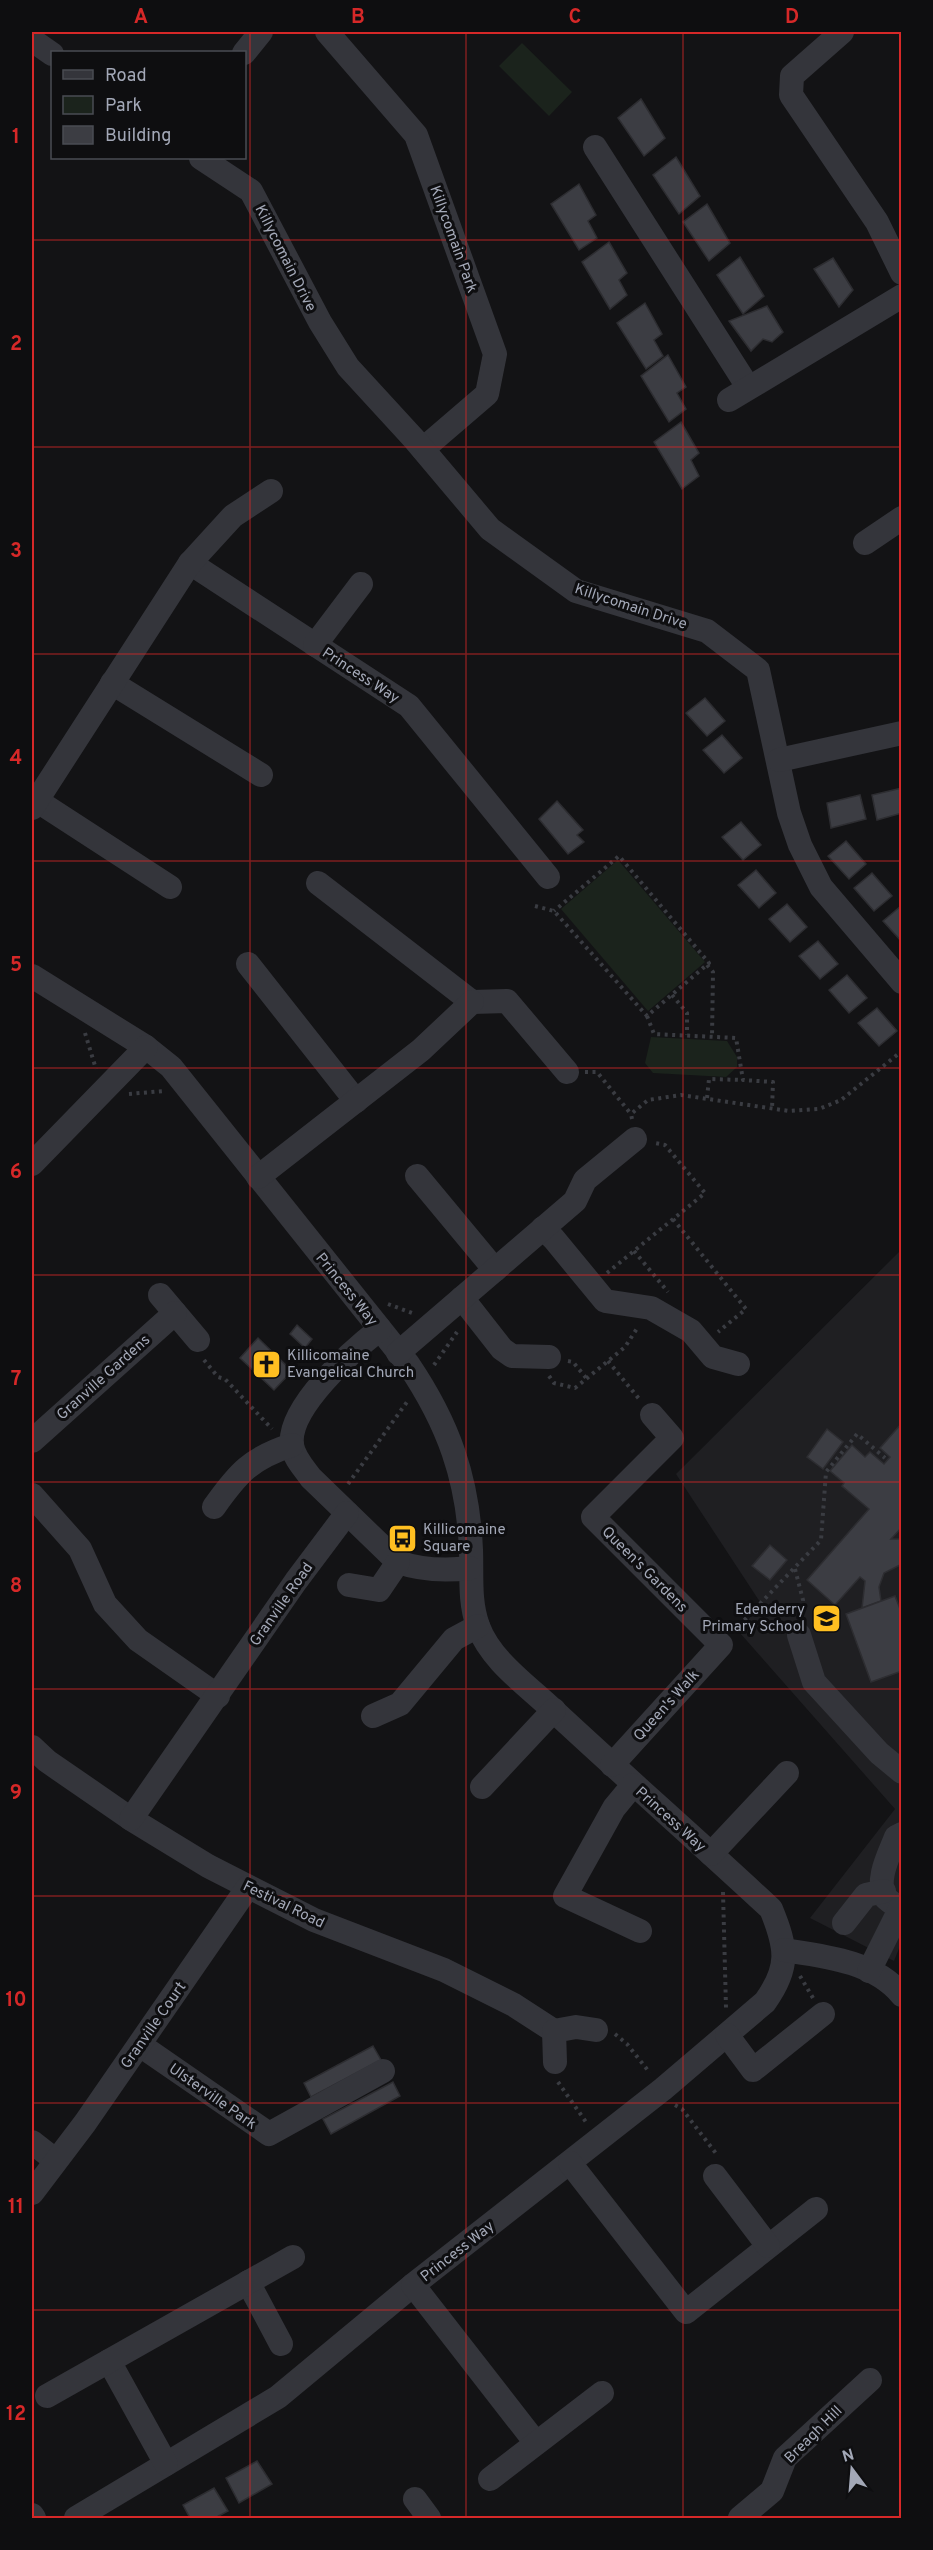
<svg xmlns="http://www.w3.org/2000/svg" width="933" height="2550" font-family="Overpass,sans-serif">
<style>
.built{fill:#1f1f22}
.green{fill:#1b231c}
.building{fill:#3c3d43;stroke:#2d2d31;stroke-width:1.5}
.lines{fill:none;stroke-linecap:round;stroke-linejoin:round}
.path{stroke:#3a3c42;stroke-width:4;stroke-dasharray:3 4.5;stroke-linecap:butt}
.minor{stroke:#34353b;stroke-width:24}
.grid{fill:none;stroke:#d62828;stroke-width:1.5;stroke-opacity:0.55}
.labels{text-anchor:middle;stroke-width:6;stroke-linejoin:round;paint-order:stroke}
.street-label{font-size:15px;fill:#a3a8b7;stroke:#0e0e10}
.poi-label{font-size:15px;fill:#a3a8b7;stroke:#0e0e10;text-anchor:start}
.neatline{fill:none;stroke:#d62828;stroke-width:2}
.grid-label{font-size:20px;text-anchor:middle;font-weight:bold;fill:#d62828}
</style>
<rect width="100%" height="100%" fill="#131315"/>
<polygon class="built" points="901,1250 902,1941 894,1961 810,1918 895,1809 740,1633 760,1602 676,1474"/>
<g class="green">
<polygon points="522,43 572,92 549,116 499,66"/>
<polygon points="618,860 705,962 648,1011 561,909"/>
<polygon points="651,1037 727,1041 737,1057 737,1067 726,1077 653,1073 645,1063"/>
</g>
<g class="building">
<polygon points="641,99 665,138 644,156 618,118"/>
<polygon points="676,157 700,196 679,214 653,175"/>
<polygon points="579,184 596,215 588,221 597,238 579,250 551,204"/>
<polygon points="707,204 730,243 709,261 683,222"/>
<polygon points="609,242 627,273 619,280 627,295 610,309 582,262"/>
<polygon points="740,257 764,296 743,314 717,275"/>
<polygon points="833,258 853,290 839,307 814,269"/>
<polygon points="645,303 662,334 654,340 663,356 646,369 617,323"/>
<polygon points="767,306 783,332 772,342 763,339 751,351 729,321"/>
<polygon points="668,355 686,387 677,393 686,409 669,422 641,376"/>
<polygon points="681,422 699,453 691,460 699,476 682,489 654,442"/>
<polygon points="705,698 725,721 707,736 686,713"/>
<polygon points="722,735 742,758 724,773 703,750"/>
<polygon points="902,788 902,813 877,820 872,795"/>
<polygon points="860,795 866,819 831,828 827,803"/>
<polygon points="557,801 583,830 577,835 584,842 568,854 539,819"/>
<polygon points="741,822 761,845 743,860 722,837"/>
<polygon points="846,841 866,864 849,879 828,856"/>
<polygon points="756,870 776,893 759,908 738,885"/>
<polygon points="872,873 892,896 874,911 854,888"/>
<polygon points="787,904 807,927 790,942 769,919"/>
<polygon points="901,906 902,906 902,942 883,921"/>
<polygon points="818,941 838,964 820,979 799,956"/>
<polygon points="847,975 867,998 849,1013 829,990"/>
<polygon points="877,1008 897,1031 879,1046 858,1023"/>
<polygon points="297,1325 312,1339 305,1348 290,1334"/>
<polygon points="258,1338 292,1371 274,1390 240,1358"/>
<polygon points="902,1423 902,1527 891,1539 902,1539 902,1564 884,1573 879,1587 881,1601 862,1608 865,1581 860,1577 835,1605 807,1580 869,1509 842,1486 844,1483 830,1471 852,1445 865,1457 870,1452 884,1464 890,1457 880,1448"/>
<polygon points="827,1429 843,1442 823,1469 807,1457"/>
<polygon points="770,1545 787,1560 770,1580 752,1566"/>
<polygon points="895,1596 902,1614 902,1671 871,1682 846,1614"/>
<polygon points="373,2046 381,2060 311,2097 304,2083"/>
<polygon points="393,2082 400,2096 331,2134 323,2119"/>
<polygon points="257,2461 272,2484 239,2503 226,2478"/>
<polygon points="214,2488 228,2511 215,2518 190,2518 183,2505"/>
</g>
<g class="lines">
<g class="path">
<polyline points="535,906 554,911 647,1016 709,963 619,856 554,911"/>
<polyline points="707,965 713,972 712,1037"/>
<polyline points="672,995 687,1013 687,1035"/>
<polyline points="647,1016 654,1034 736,1038 743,1080 773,1082 772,1109"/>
<polyline points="85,1033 96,1069"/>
<polyline points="585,1072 597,1072 631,1114"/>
<polyline points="129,1094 164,1091"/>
<polyline points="707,1098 709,1079 743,1080"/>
<polyline points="632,1119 631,1114 648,1100 681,1095 789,1111 819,1109 841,1100 902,1051"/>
<polyline points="673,1219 746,1309 718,1332"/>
<polyline points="634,1251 668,1292"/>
<polyline points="607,1273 705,1193 665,1145 655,1143"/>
<polyline points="388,1304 412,1313"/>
<polyline points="204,1360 218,1377 225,1379 272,1429"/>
<polyline points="568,1361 573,1362 587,1379"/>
<polyline points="608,1361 640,1400"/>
<polyline points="434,1365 457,1332"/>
<polyline points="549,1376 554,1383 575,1388 625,1347 638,1327"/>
<polyline points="348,1484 407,1402"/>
<polyline points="795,1569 803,1600 802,1616"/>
<polyline points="734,1631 821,1540 826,1472 857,1434 885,1458"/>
<polyline points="723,1892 726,2008"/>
<polyline points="800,1976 813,1998"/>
<polyline points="615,2034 627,2044 650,2073"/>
<polyline points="558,2082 586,2122"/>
<polyline points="675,2105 682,2109 718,2156"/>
</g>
<g class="minor">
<polyline points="327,32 416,135 495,354 487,394 423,449"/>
<polyline points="842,32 792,76 791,95 877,222 902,273"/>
<polyline points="32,40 52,54"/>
<polyline points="244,53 261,32"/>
<polyline points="595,147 748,387"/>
<polyline points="201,158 251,191 320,322 348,367 415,440 490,529 576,591 707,631 758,670 789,813 800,845 821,887 902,982"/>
<polyline points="729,400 902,296"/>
<polyline points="865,543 902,518"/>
<polyline points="190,563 409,706 548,877"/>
<polyline points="315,645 361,584"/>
<polyline points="112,683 261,775"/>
<polyline points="779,760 902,733"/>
<polyline points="36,800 170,887"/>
<polyline points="32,808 190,563 233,516 271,491"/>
<polyline points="318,883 472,1002 507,1001 567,1072"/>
<polyline points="248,964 356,1101"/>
<path d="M32 976 146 1047 171 1067 408 1364C448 1423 468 1478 471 1550 472 1576 469 1601 478 1626 491 1661 527 1685 553 1710 625 1777 699 1842 771 1909 787 1948 790 1967 765 2002L663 2089 413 2285 278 2397 76 2518"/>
<polyline points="32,1164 146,1047"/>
<polyline points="417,1176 495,1270"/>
<polyline points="258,1177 421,1050 472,1002"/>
<polyline points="543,1228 554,1239 605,1301 651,1308 691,1331 713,1357 738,1364"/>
<polyline points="160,1295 198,1340"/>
<polyline points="462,1298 502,1349 512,1356 549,1357"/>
<path d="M380 1329C353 1350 287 1408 292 1445 294 1458 304 1468 311 1478L398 1562C421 1570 446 1571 470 1568"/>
<polyline points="398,1353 575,1201 585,1180 635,1139"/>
<polyline points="32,1441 175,1313"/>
<polyline points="32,1495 80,1549 105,1604 138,1640 218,1696"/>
<path d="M214 1507C238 1473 251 1458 292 1445"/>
<polyline points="349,1585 379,1590 398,1562"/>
<polyline points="799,1635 814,1682 879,1753 902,1772"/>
<polyline points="373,1716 400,1704 454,1639 478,1626"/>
<polyline points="32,1747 47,1761 131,1819 208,1866 314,1920 444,1970 514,2005 554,2031"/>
<polyline points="612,1765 721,1645 593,1517 672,1438 652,1415"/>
<polyline points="633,1785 614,1808 565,1896 640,1931"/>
<polyline points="482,1787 554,1710"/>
<polyline points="131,1819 296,1581 347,1513"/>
<polyline points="711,1854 787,1773"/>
<path d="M900 1909C896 1905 888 1901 885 1897 875 1880 890 1853 896 1837L902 1834"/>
<polyline points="844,1923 866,1895 884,1891"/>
<path d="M784 1950C824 1956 874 1961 902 1995"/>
<polyline points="869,1971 902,1905"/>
<polyline points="727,2035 753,2070 823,2014"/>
<polyline points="140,2045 269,2134 383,2071"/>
<polyline points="555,2062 554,2031 576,2027 596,2030"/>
<polyline points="32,2142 55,2160"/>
<polyline points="570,2163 686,2312 816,2209"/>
<polyline points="715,2176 768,2246"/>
<polyline points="32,2193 85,2123 248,1887"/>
<polyline points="248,2282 281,2344"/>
<polyline points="413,2285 536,2443"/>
<polyline points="109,2361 166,2464"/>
<polyline points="47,2396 293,2257"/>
<polyline points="490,2479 602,2393"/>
<polyline points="415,2499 429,2518"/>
<polyline points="32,2515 34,2518"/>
<polyline points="740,2518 772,2491 785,2458 870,2380"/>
</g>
</g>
<path class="grid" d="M250 32V2518M466 32V2518M683 32V2518M32 240H902M32 447H902M32 654H902M32 861H902M32 1068H902M32 1275H902M32 1482H902M32 1689H902M32 1896H902M32 2103H902M32 2310H902"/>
<defs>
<symbol id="church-square" viewBox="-11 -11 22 22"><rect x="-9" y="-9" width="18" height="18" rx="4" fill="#ffbf21" stroke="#0e0e10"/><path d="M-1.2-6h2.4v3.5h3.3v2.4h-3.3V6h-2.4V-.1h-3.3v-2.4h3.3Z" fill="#111"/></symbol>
<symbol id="bus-square" viewBox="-11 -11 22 22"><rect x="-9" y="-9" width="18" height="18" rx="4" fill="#ffbf21" stroke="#0e0e10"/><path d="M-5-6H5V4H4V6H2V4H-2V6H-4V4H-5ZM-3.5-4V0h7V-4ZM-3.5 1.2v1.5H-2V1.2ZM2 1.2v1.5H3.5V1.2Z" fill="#111"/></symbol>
<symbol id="school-square" viewBox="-11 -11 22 22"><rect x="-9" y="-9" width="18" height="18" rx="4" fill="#ffbf21" stroke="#0e0e10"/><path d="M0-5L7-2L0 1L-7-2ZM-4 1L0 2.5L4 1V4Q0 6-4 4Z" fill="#111"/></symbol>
</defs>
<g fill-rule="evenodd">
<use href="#church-square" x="250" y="1348" width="33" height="33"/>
<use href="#bus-square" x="386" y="1522" width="33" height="33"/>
<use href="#school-square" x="810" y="1602" width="33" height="33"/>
</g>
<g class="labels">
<g class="street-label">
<text transform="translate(454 239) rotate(70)" y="5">Killycomain Park</text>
<text transform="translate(286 258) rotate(63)" y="5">Killycomain Drive</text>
<text transform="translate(631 606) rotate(18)" y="5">Killycomain Drive</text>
<text transform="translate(361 675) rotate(33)" y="5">Princess Way</text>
<text transform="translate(347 1289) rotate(51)" y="5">Princess Way</text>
<text transform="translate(103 1377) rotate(-42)" y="5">Granville Gardens</text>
<text transform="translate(645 1569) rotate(45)" y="5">Queen's Gardens</text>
<text transform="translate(281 1604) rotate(-55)" y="5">Granville Road</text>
<text transform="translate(666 1705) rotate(-48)" y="5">Queen's Walk</text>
<text transform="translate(671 1819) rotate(42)" y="5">Princess Way</text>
<text transform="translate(284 1904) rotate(26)" y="5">Festival Road</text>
<text transform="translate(153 2025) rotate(-55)" y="5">Granville Court</text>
<text transform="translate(213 2096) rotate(35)" y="5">Ulsterville Park</text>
<text transform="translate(457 2251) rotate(-38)" y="5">Princess Way</text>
<text transform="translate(813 2434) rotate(-45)" y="5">Breagh Hill</text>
</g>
<g class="poi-label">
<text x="287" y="1360">Killicomaine<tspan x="287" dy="17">Evangelical Church</tspan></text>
<text x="423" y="1534">Killicomaine<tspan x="423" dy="17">Square</tspan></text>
<text x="805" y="1614" text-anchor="end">Edenderry<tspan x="805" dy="17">Primary School</tspan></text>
</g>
</g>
<rect width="933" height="2550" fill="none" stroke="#0e0e10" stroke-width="66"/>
<rect x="51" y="51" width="195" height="108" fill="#0e0e10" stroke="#4a4c53" stroke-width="1.5"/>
<rect x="63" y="70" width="30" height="9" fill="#34353b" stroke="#4a4c53" stroke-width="1.5"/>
<text x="105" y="81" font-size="18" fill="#a3a8b7">Road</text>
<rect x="63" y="96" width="30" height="18" fill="#1b231c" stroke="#4a4c53" stroke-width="1.5"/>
<text x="105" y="111" font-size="18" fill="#a3a8b7">Park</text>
<rect x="63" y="126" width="30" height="18" fill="#3c3d43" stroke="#4a4c53" stroke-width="1.5"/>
<text x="105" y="141" font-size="18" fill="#a3a8b7">Building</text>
<g transform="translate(852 2469) rotate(344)" stroke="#0e0e10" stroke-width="4.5" paint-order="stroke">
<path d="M0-4.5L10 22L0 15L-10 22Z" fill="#a3a8b7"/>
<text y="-9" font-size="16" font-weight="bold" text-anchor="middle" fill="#a3a8b7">N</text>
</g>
<rect x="33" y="33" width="867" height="2484" class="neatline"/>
<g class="grid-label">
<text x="141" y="23">A</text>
<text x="358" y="23">B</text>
<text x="575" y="23">C</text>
<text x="792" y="23">D</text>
<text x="16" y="143">1</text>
<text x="16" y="350">2</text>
<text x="16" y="557">3</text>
<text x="16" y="764">4</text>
<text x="16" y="971">5</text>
<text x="16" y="1178">6</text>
<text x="16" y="1385">7</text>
<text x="16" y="1592">8</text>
<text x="16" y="1799">9</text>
<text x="16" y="2006">10</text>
<text x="16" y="2213">11</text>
<text x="16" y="2420">12</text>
</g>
</svg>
